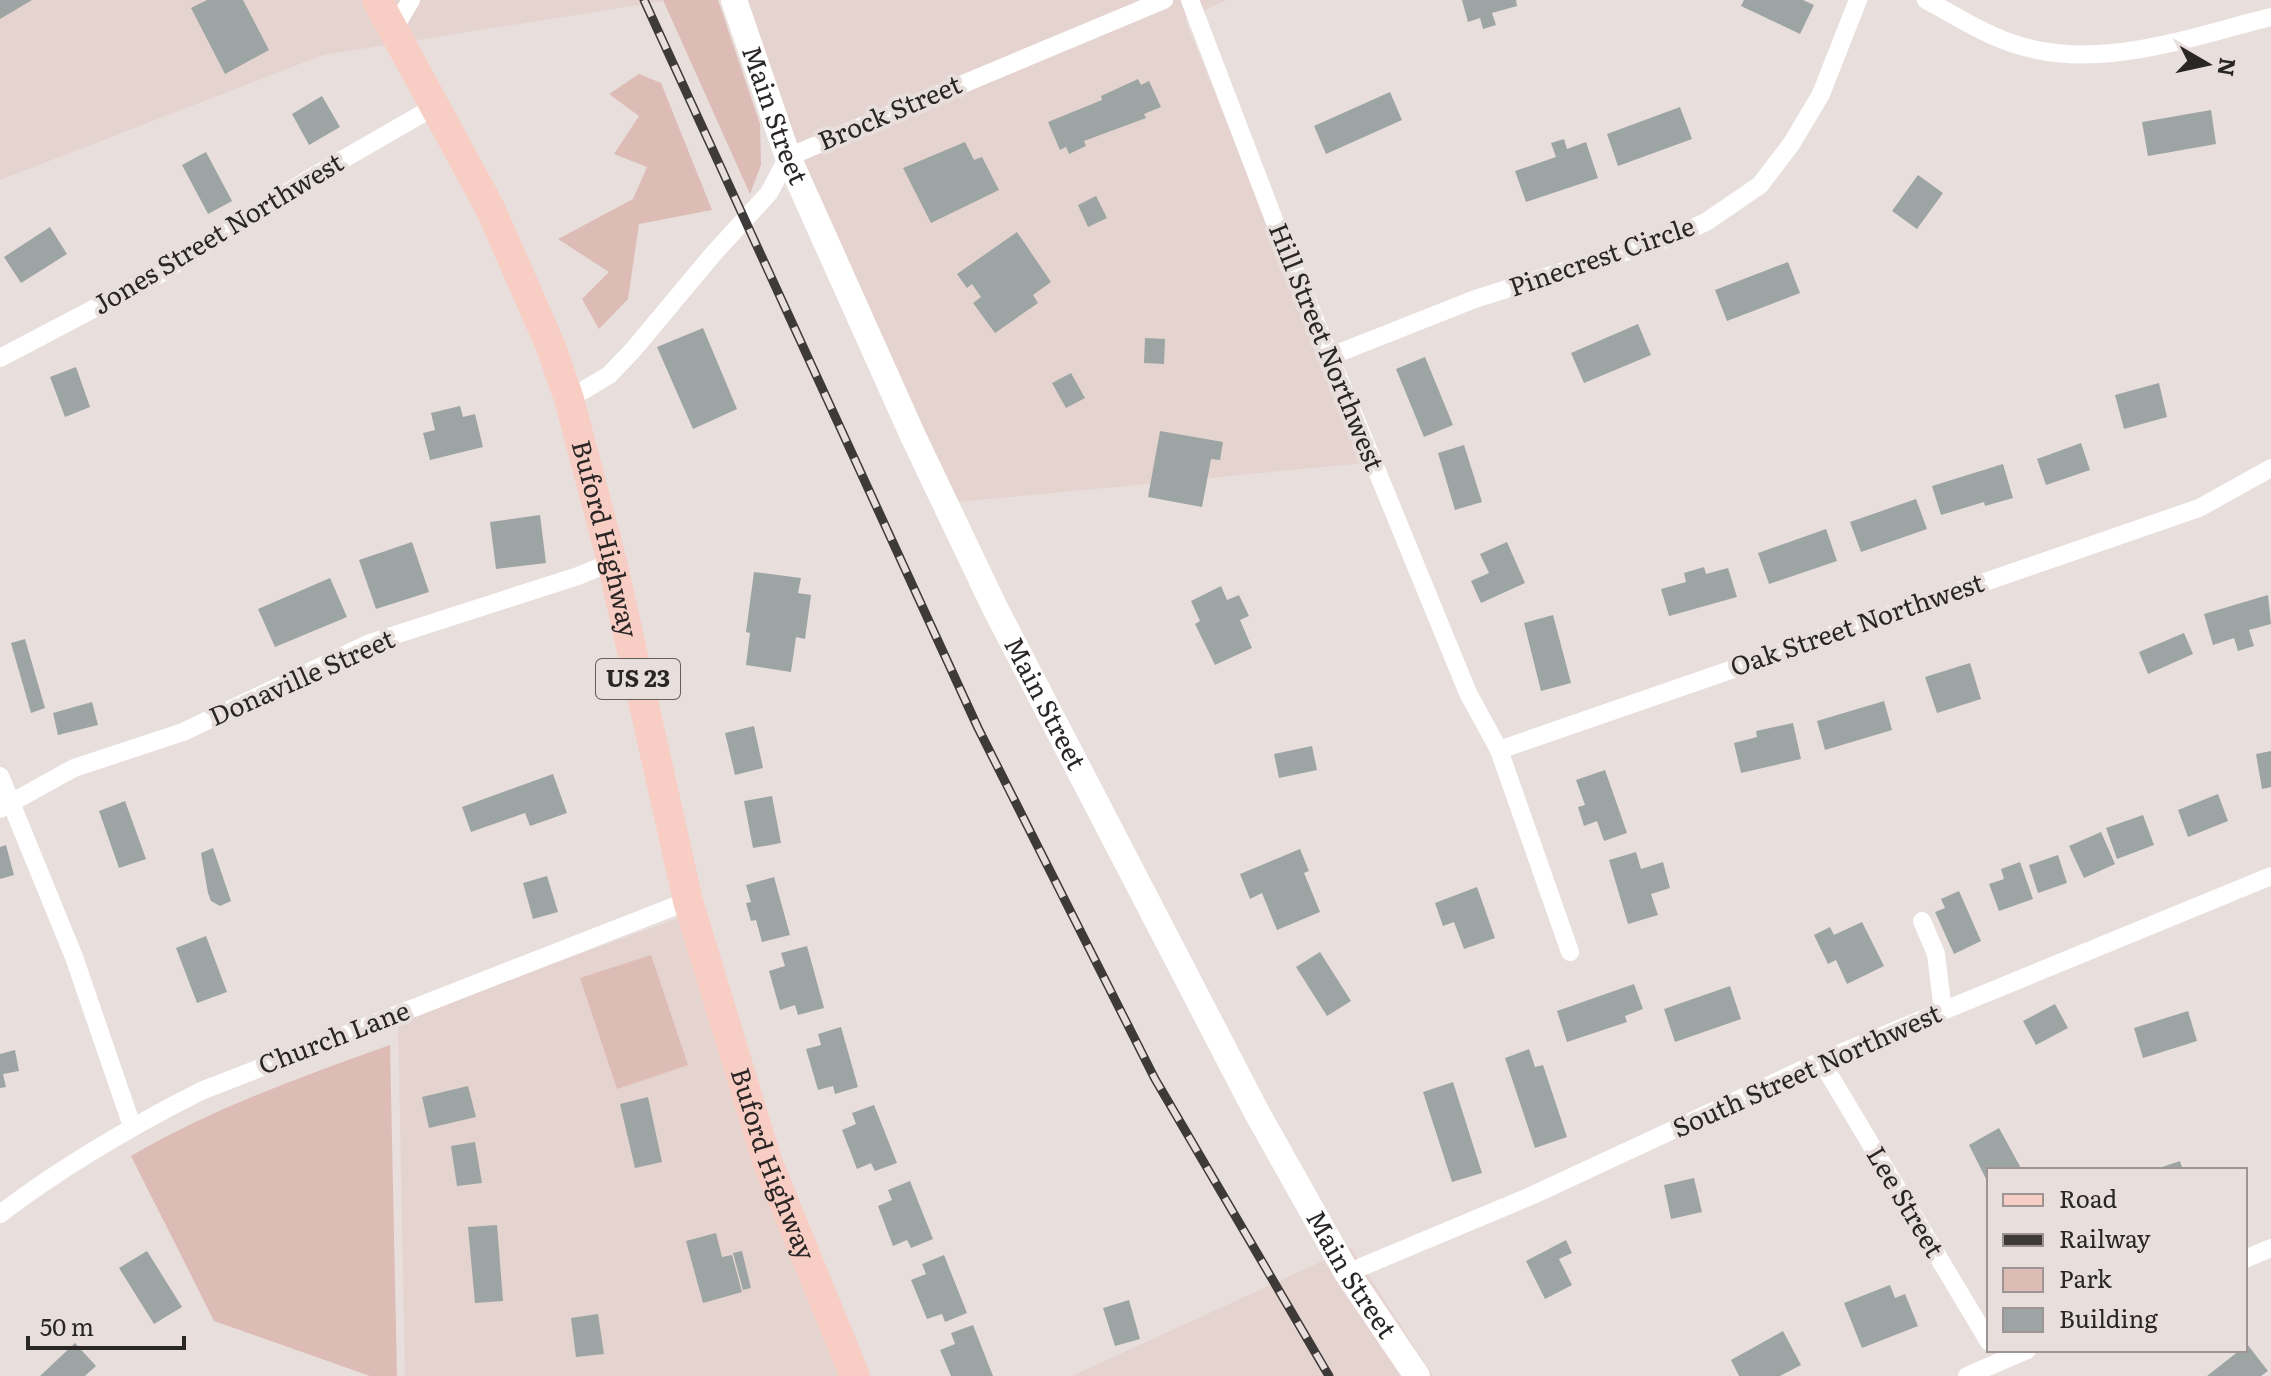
<svg xmlns="http://www.w3.org/2000/svg" width="2271" height="1376" font-family="Literata,serif">
<style>
.built{fill:#e5d3cf}
.green{fill:#dcbcb5}
.building{fill:#9ca5a3}
.lines{fill:none;stroke-linecap:round;stroke-linejoin:round}
.street{stroke:#fff;stroke-width:18}
.secondary{stroke:#fff;stroke-width:26}
.primary{stroke:#f8cdc4;stroke-width:30}
.rail-casing{stroke:#3e3a39;stroke-width:9}
.rail{stroke:#e8dfdd;stroke-width:6;stroke-dasharray:18;stroke-linecap:butt}
.labels{text-anchor:middle;stroke-width:8;stroke-linejoin:round;paint-order:stroke}
.shield{fill:#e8dfdd;stroke:#625e5c;stroke-width:2}
.shield-label{font-size:24px;font-weight:bold;fill:#292625}
.street-label{font-size:26px;fill:#292625;stroke:#e8dfdd}
</style>
<rect width="100%" height="100%" fill="#e8dfdd"/>
<g class="built">
<polygon points="0,0 670,0 323,55 0,180"/>
<polygon points="736,0 1227,0 1185,19 1365,463 947,503"/>
<polygon points="701,910 753,1082 865,1376 405,1376 398,1020"/>
<polygon points="1351,1248 1433,1376 1072,1376"/>
</g>
<g class="green">
<polygon points="663,0 718,0 760,124 761,165 750,194"/>
<polygon points="639,74 661,83 712,210 639,224 628,299 599,329 582,299 609,272 558,239 633,199 647,167 614,154 639,116 609,94"/>
<polygon points="651,955 688,1065 617,1089 580,978"/>
<path d="M390 1045 397 1376H370L214 1321 131 1156C213 1108 301 1077 390 1045Z"/>
</g>
<g class="building">
<polygon points="0,0 32,0 0,19"/>
<polygon points="207,0 243,0 269,50 225,74 191,8"/>
<polygon points="1462,0 1516,0 1517,6 1492,13 1496,25 1483,29 1480,18 1468,22"/>
<polygon points="1744,0 1803,0 1814,5 1800,34 1741,6"/>
<polygon points="1138,79 1141,85 1149,81 1161,107 1144,114 1146,118 1084,141 1086,146 1069,154 1066,147 1060,150 1048,122 1102,100 1101,96"/>
<polygon points="1390,92 1402,120 1326,154 1314,126"/>
<polygon points="322,96 340,127 309,145 292,114"/>
<polygon points="1680,107 1692,139 1618,166 1607,134"/>
<polygon points="2211,110 2216,144 2148,156 2142,122"/>
<polygon points="1564,139 1567,149 1586,142 1598,178 1526,202 1515,171 1556,157 1551,143"/>
<polygon points="965,142 974,160 982,157 999,190 931,223 903,168"/>
<polygon points="206,152 232,201 208,214 182,165"/>
<polygon points="1918,175 1943,193 1917,229 1892,211"/>
<polygon points="1096,196 1107,218 1088,227 1078,205"/>
<polygon points="50,227 67,254 21,283 4,257"/>
<polygon points="1017,232 1051,282 1033,295 1038,303 995,333 973,303 981,297 972,284 967,288 957,274"/>
<polygon points="1788,262 1800,293 1727,321 1715,290"/>
<polygon points="1638,324 1651,355 1584,383 1571,353"/>
<polygon points="703,328 737,409 693,429 657,347"/>
<polygon points="1145,338 1165,339 1164,364 1144,363"/>
<polygon points="1425,357 1453,425 1424,437 1396,369"/>
<polygon points="76,367 90,407 65,417 50,377"/>
<polygon points="1071,373 1085,398 1066,408 1052,383"/>
<polygon points="2159,383 2167,417 2124,429 2115,395"/>
<polygon points="460,406 463,417 475,414 483,447 430,460 423,433 435,430 431,413"/>
<polygon points="1160,431 1223,442 1220,460 1211,459 1202,507 1148,497"/>
<polygon points="2081,443 2090,470 2046,485 2037,459"/>
<polygon points="1464,445 1482,502 1455,510 1438,453"/>
<polygon points="2003,464 2013,498 1985,506 1984,502 1941,515 1932,486"/>
<polygon points="1916,499 1927,529 1861,552 1850,522"/>
<polygon points="540,515 546,563 496,569 490,522"/>
<polygon points="1826,529 1837,561 1769,584 1758,553"/>
<polygon points="412,542 429,592 376,609 359,560"/>
<polygon points="1507,542 1525,583 1481,603 1471,581 1489,573 1480,554"/>
<polygon points="1704,567 1706,574 1728,568 1737,597 1669,616 1661,589 1686,582 1684,573"/>
<polygon points="754,572 801,578 798,593 811,595 805,639 796,637 791,672 746,665 750,633 746,632"/>
<polygon points="330,578 347,617 275,647 258,609"/>
<polygon points="1221,586 1227,600 1239,595 1249,616 1240,620 1252,648 1215,665 1195,624 1200,621 1191,601"/>
<polygon points="2268,595 2271,624 2249,630 2254,646 2238,651 2234,638 2213,645 2204,614"/>
<polygon points="1553,615 1571,683 1541,691 1524,623"/>
<polygon points="2184,633 2193,654 2148,674 2139,652"/>
<polygon points="25,639 45,708 31,713 11,643"/>
<polygon points="1970,663 1981,699 1937,713 1925,677"/>
<polygon points="1884,701 1892,730 1825,750 1817,721"/>
<polygon points="92,702 98,725 58,735 53,713"/>
<polygon points="1793,723 1801,759 1741,773 1734,743 1757,737 1756,731"/>
<polygon points="754,726 763,768 735,775 725,733"/>
<polygon points="1312,746 1317,770 1279,778 1274,754"/>
<polygon points="2271,751 2271,787 2262,789 2256,754"/>
<polygon points="1605,770 1627,833 1604,841 1597,821 1584,826 1578,807 1585,805 1576,780"/>
<polygon points="553,774 567,813 530,826 525,813 471,832 462,807"/>
<polygon points="2218,794 2228,821 2188,837 2178,810"/>
<polygon points="772,796 781,843 753,848 744,801"/>
<polygon points="125,801 146,859 119,868 99,811"/>
<polygon points="2143,815 2154,845 2117,859 2106,828"/>
<polygon points="2101,832 2115,864 2084,878 2069,846"/>
<polygon points="6,845 14,875 0,879 0,847"/>
<polygon points="213,848 231,901 220,906 211,901 208,893 201,853"/>
<polygon points="1300,849 1309,871 1304,873 1320,912 1277,930 1262,893 1250,899 1240,874"/>
<polygon points="1636,852 1641,869 1663,862 1670,888 1651,894 1658,915 1628,924 1609,860"/>
<polygon points="2058,855 2067,883 2038,893 2029,865"/>
<polygon points="2020,862 2033,899 1999,911 1989,884 2004,879 2001,869"/>
<polygon points="547,876 558,912 533,919 523,883"/>
<polygon points="774,877 790,935 762,942 756,920 751,921 746,903 751,902 746,885"/>
<polygon points="1477,887 1495,938 1464,949 1454,922 1443,926 1435,903"/>
<polygon points="1959,891 1981,941 1954,954 1935,912 1945,908 1941,899"/>
<polygon points="1862,922 1884,966 1847,984 1836,960 1828,964 1814,935 1830,927 1834,935"/>
<polygon points="206,936 227,992 197,1003 176,948"/>
<polygon points="807,946 824,1008 798,1015 795,1005 780,1010 769,971 785,966 781,953"/>
<polygon points="1320,952 1351,1001 1327,1016 1296,967"/>
<polygon points="1634,984 1643,1009 1625,1016 1627,1022 1567,1042 1557,1011"/>
<polygon points="1730,986 1741,1019 1675,1042 1664,1009"/>
<polygon points="2055,1004 2068,1028 2036,1045 2023,1021"/>
<polygon points="2188,1011 2197,1041 2143,1058 2134,1028"/>
<polygon points="841,1027 858,1087 835,1094 833,1086 818,1090 806,1049 821,1045 818,1034"/>
<polygon points="1529,1049 1535,1067 1543,1065 1567,1137 1535,1148 1505,1058"/>
<polygon points="15,1050 19,1071 3,1074 6,1087 0,1088 0,1054"/>
<polygon points="1453,1082 1482,1173 1452,1182 1423,1092"/>
<polygon points="468,1086 476,1117 429,1128 422,1097"/>
<polygon points="648,1097 662,1162 635,1168 620,1104"/>
<polygon points="874,1105 897,1163 875,1171 871,1163 857,1169 842,1130 856,1124 852,1113"/>
<polygon points="1999,1128 2022,1170 1989,1170 1989,1185 1969,1145"/>
<polygon points="475,1142 482,1183 457,1186 451,1146"/>
<polygon points="2180,1161 2183,1170 2163,1170 2162,1167"/>
<polygon points="1694,1178 1702,1212 1671,1219 1664,1185"/>
<polygon points="910,1181 933,1239 911,1248 907,1240 893,1246 878,1206 892,1200 888,1190"/>
<polygon points="497,1225 503,1301 475,1303 468,1227"/>
<polygon points="716,1233 722,1257 732,1255 742,1292 703,1303 686,1241"/>
<polygon points="1566,1240 1572,1253 1559,1259 1572,1285 1545,1299 1526,1261"/>
<polygon points="147,1251 182,1307 154,1324 119,1268"/>
<polygon points="742,1251 751,1288 743,1290 733,1253"/>
<polygon points="944,1255 967,1313 945,1322 942,1314 927,1319 911,1280 926,1274 922,1264"/>
<polygon points="1890,1285 1895,1298 1905,1294 1918,1326 1862,1348 1844,1303"/>
<polygon points="1129,1300 1140,1339 1115,1346 1103,1308"/>
<polygon points="598,1314 604,1354 576,1357 571,1318"/>
<polygon points="973,1325 993,1376 951,1376 940,1350 955,1344 951,1333"/>
<polygon points="1783,1331 1801,1365 1780,1376 1739,1376 1731,1360"/>
<polygon points="75,1343 96,1366 85,1376 40,1376"/>
<polygon points="2247,1344 2268,1371 2261,1376 2207,1376 2240,1350 2245,1350"/>
</g>
<g class="lines">
<g class="street">
<polyline points="1190,0 1276,225 1468,693 1499,750 1570,952"/>
<path d="M1926 0C1949 12 1972 27 1996 37 2086 77 2182 39 2271 17"/>
<polyline points="393,30 411,0"/>
<polyline points="1331,356 1475,299 1675,236 1706,222 1760,185 1792,143 1821,94 1858,0"/>
<polyline points="0,358 158,275 307,180 434,107"/>
<polyline points="569,399 609,375 633,350 714,253 769,193 788,157 1164,0"/>
<polyline points="1499,750 2199,508 2271,468"/>
<polyline points="0,776 74,957 132,1126"/>
<polyline points="0,809 74,768 183,732 370,643 578,576 612,562"/>
<polyline points="1922,921 1936,954 1943,1011"/>
<polyline points="1821,1061 1989,1342"/>
<path d="M0 1214C63 1166 130 1127 201 1091L688 901"/>
<polyline points="2245,1259 2271,1248"/>
<polyline points="1347,1273 1533,1195 1821,1061 2271,876"/>
<polyline points="1967,1376 2027,1350"/>
</g>
<path class="secondary" id="s1" d="M734 0 788 157 913 436 995 608 1256 1111 1347 1273 1417 1376"/>
<path class="primary" id="s2" d="M377 0 490 208 551 347 569 399 612 562 688 901 767 1161 855 1376"/>
<defs>
<polyline id="rail" points="644,0 978,728 1155,1079 1329,1376"/>
</defs>
<use href="#rail" class="rail-casing"/>
<use href="#rail" class="rail"/>
</g>
<g class="labels">
<rect class="shield" x="596" y="659" width="84" height="40" rx="6"/>
<g class="shield-label">
<text x="638" y="687">US 23</text>
</g>
<g class="street-label">
<text transform="translate(890 113) rotate(-23)" y="9">Brock Street</text>
<text dy="9" stroke="none"><textPath href="#s1" startOffset="122">Main Street</textPath></text>
<text transform="translate(218 234) rotate(-31)" y="9">Jones Street Northwest</text>
<text transform="translate(1602 257) rotate(-19)" y="9">Pinecrest Circle</text>
<text transform="translate(1326 347) rotate(68)" y="9">Hill Street Northwest</text>
<text dy="9" stroke="none"><textPath href="#s2" startOffset="588">Buford Highway</textPath></text>
<text transform="translate(1857 625) rotate(-19)" y="9">Oak Street Northwest</text>
<text transform="translate(302 678) rotate(-24)" y="9">Donaville Street</text>
<text dy="9" stroke="none"><textPath href="#s1" startOffset="770">Main Street</textPath></text>
<text transform="translate(334 1038) rotate(-21)" y="9">Church Lane</text>
<text transform="translate(1807 1071) rotate(-24)" y="9">South Street Northwest</text>
<text dy="9" stroke="none"><textPath href="#s2" startOffset="1236">Buford Highway</textPath></text>
<text transform="translate(1905 1202) rotate(59)" y="9">Lee Street</text>
<text dy="9" stroke="none"><textPath href="#s1" startOffset="1418">Main Street</textPath></text>
</g>
</g>
<rect x="1987" y="1168" width="260" height="184" fill="#e8dfdd" stroke="#9c9593" stroke-width="2"/>
<rect x="2003" y="1194" width="40" height="12" fill="#f8cdc4" stroke="#9c9593" stroke-width="2"/>
<text x="2059" y="1208" font-size="24" fill="#292625">Road</text>
<rect x="2003" y="1234" width="40" height="12" fill="#3e3a39" stroke="#9c9593" stroke-width="2"/>
<text x="2059" y="1248" font-size="24" fill="#292625">Railway</text>
<rect x="2003" y="1268" width="40" height="24" fill="#dcbcb5" stroke="#9c9593" stroke-width="2"/>
<text x="2059" y="1288" font-size="24" fill="#292625">Park</text>
<rect x="2003" y="1308" width="40" height="24" fill="#9ca5a3" stroke="#9c9593" stroke-width="2"/>
<text x="2059" y="1328" font-size="24" fill="#292625">Building</text>
<g transform="translate(2207 64) rotate(99)" stroke="#e8dfdd" stroke-width="6" paint-order="stroke">
<path d="M0-6L14 30L0 20L-14 30Z" fill="#292625"/>
<text y="-12" font-size="22" font-weight="bold" text-anchor="middle" fill="#292625">N</text>
</g>
<path d="M28 1336v12h156v-12" fill="none" stroke="#292625" stroke-width="4"/>
<text x="40" y="1336" font-size="24" fill="#292625" stroke="#e8dfdd" stroke-width="6" paint-order="stroke">50 m</text>
</svg>
